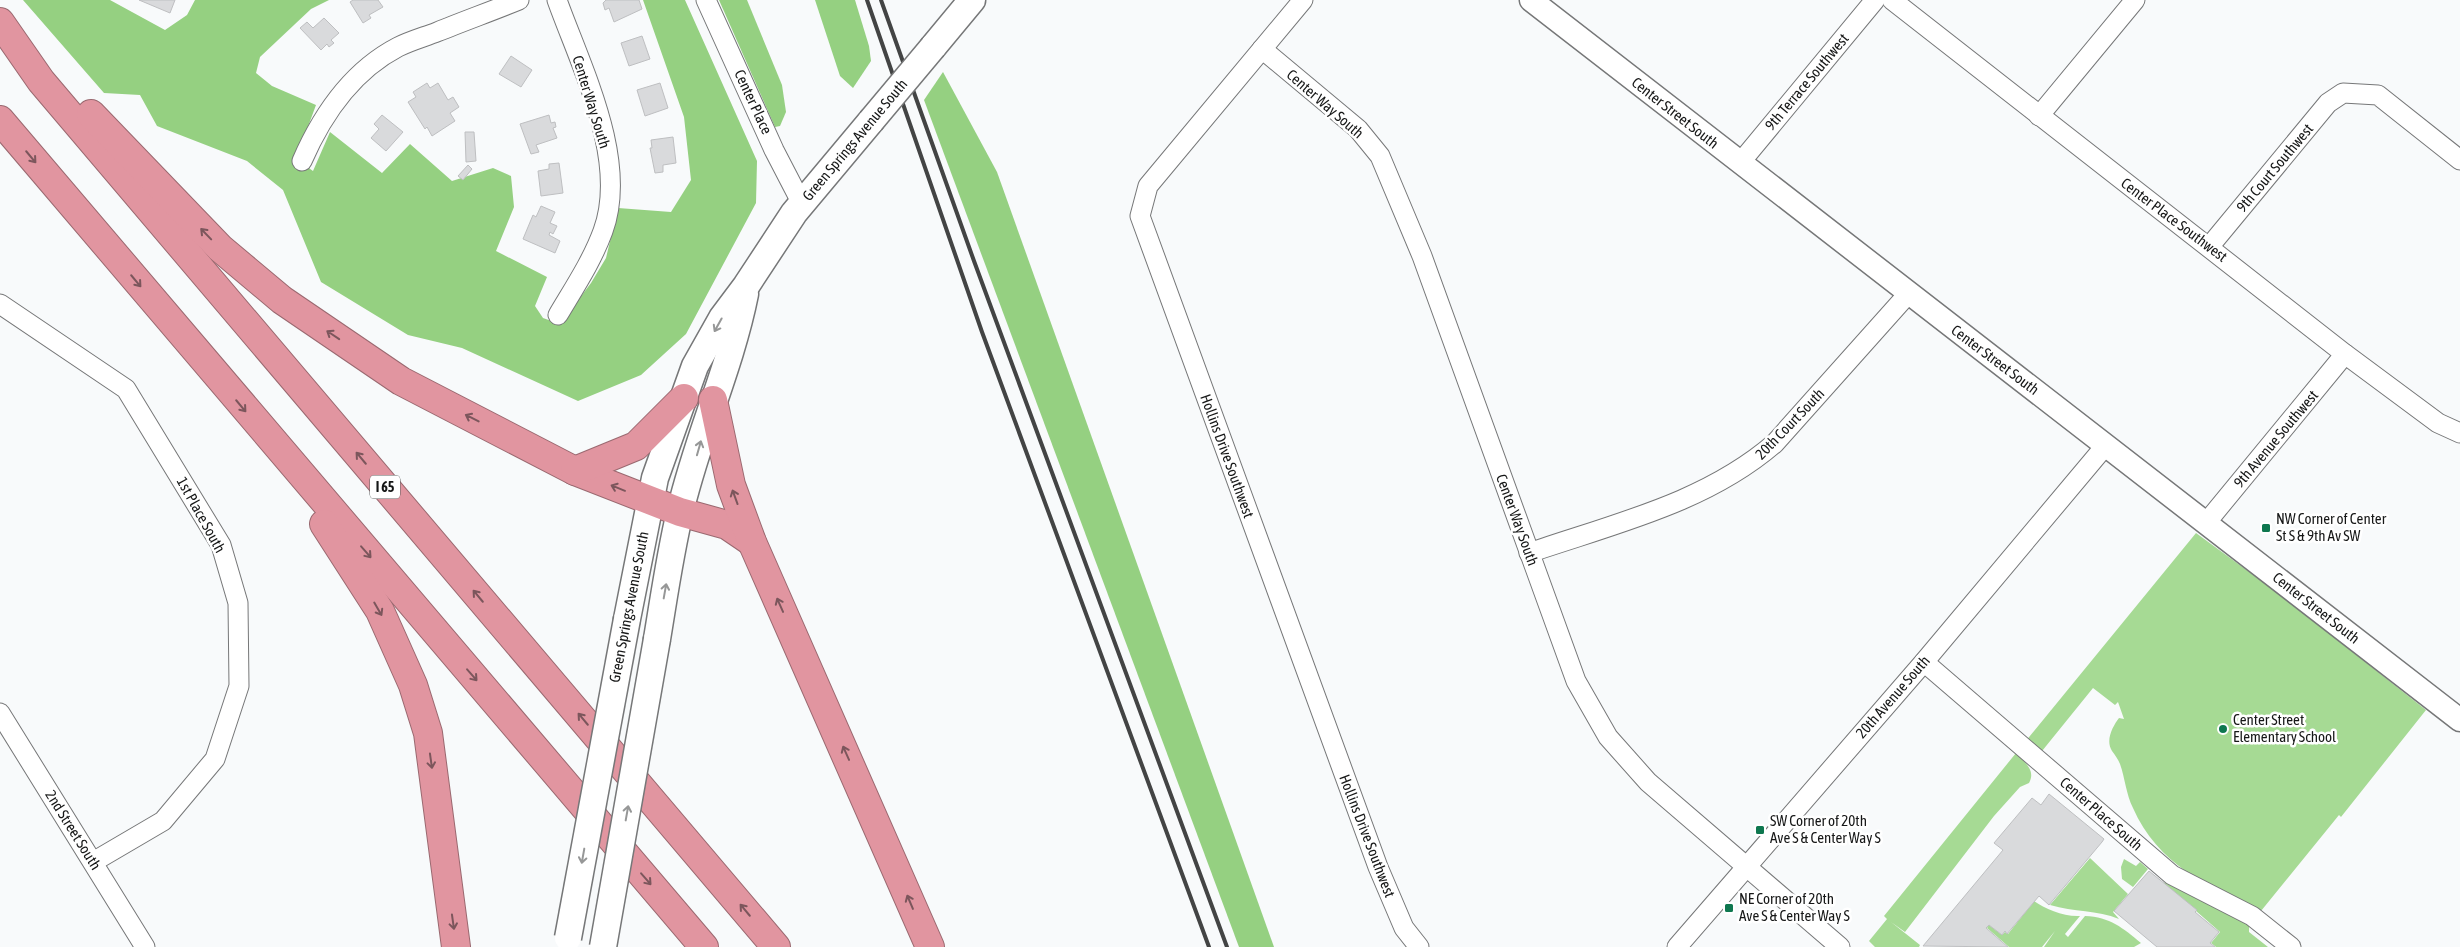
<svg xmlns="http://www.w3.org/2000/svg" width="2460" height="947" font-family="'Asap Condensed',sans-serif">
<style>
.green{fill:#a6da94}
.forest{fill:#95d081}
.building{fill:#d9dadc;stroke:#bebfc1}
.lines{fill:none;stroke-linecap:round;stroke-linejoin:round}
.minor-casing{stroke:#767778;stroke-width:21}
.tertiary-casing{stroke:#767778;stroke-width:25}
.secondary-casing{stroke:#767778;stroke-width:29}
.motorway-casing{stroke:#9a6970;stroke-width:30}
.minor{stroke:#fff;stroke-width:19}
.tertiary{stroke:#fff;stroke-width:22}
.secondary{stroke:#fff;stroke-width:26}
.motorway{stroke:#e195a0;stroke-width:28}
.rail{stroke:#434444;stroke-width:4}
.secondary-bridge-casing{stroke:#767778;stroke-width:29;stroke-linecap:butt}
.secondary-bridge{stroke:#fff;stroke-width:26}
.oneway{stroke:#7c565c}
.oneway2{stroke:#969797}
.poi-dot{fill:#0e774f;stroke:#fff;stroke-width:2}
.labels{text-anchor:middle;stroke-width:5;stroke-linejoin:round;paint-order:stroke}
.shield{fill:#fff;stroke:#5c5d5d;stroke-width:1}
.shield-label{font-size:14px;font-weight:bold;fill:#161717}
.street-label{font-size:15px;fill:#161717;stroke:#fff}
.poi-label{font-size:15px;fill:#161717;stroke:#fff;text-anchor:start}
</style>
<rect width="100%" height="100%" fill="#f8fafb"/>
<g class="green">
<path d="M2196 533 2282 596 2426 710 2341 817 2339 815 2261 911C2208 888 2157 863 2133 808 2126 794 2125 778 2120 764 2118 759 2115 755 2112 751 2105 740 2113 726 2119 718L2124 719 2118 702 2115 705 2093 688 2038 756 2025 742Z"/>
<path d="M2016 753C2025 763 2036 770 2029 783L2020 787 1994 816 1905 932 1891 922 1920 945 1919 947H1875L1869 941 1887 919 1884 916Z"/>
<path d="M2090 858 2128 894 2113 912 2119 919C2097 910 2074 912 2050 905Z"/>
<polygon points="2124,859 2136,866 2140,862 2148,869 2133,887 2122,879 2121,867"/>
<polygon points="2163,882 2204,900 2249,923 2249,932 2268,947 2216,947 2211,943 2220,932"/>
<path d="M2034 901C2045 909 2064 917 2080 916L2065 934 2068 937 2085 916C2110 917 2123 928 2141 943L2134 947H2044L2055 931 2042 947H2009L1987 928 1989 925 2002 935 2005 932 2008 934Z"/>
</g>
<g class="forest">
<polygon points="23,0 110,0 165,30 187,15 195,0 329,0 311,9 260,57 256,73 272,86 316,105 296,159 313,171 330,132 382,173 410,144 452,181 493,168 511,176 514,207 496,251 547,277 535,306 543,318 560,324 591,283 606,258 618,208 671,212 691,180 684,117 643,0 685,0 757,161 756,203 686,334 641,375 578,401 462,348 408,335 321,282 283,190 247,161 157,126 140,95 104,93"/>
<polygon points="719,0 747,0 782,85 786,112 780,126 775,127"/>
<polygon points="815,0 855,0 869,46 871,61 853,88 840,76"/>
<polygon points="943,72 997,172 1274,947 1239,947 924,100"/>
</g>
<g class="building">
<polygon points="139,0 175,0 170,13"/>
<polygon points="353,0 378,0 383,7 369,15 371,18 363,23 350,2"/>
<polygon points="606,0 639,0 642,9 614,22 609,8 605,10 603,3"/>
<polygon points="324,18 339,33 331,40 334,43 329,47 327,44 321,50 300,28 307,22 313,28"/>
<polygon points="642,36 650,59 629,66 621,43"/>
<polygon points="511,56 532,70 521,87 499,74"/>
<polygon points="427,83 430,88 438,83 448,100 453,97 459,107 450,113 455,121 432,136 427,127 425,129 408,102 416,97 413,92"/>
<polygon points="660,83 668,108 645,116 637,90"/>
<polygon points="382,115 403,132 386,151 371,138 379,129 374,124"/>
<polygon points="549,115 551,123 555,122 556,127 553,128 557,138 536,145 539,152 531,154 520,124"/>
<polygon points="465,132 474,132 476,161 466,162"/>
<polygon points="673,137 676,163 663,165 663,172 655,173 650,148 652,148 651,140"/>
<polygon points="559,163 563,193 541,196 538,171 549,169 549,164"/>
<polygon points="468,165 472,169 463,180 458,176"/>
<polygon points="541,206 555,212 550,223 557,226 553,234 550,232 549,235 560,241 555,253 523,239 533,215 536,217"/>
<polygon points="2049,794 2104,839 2102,842 2049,905 2039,896 2007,934 2005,931 2002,935 1989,925 1986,928 2008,947 1923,946 2003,850 1994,843 2032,798 2041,805"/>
<polygon points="2149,871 2197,910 2195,912 2219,932 2210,943 2215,947 2157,947 2114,911"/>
</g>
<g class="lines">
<defs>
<g id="minor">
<path d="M557 0C581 67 629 160 603 231 592 261 574 288 558 315"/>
<polyline points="706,0 774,150 802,204"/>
<polyline points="1303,0 1148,186 1140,216 1378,867 1404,928 1419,947"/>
<polyline points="1892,0 2345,354 2438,423 2460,433"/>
<polyline points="1262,49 1358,129 1380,156 1422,256 1576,681 1608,737 1648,782 1840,947"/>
<polyline points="2039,116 2135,0"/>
<path d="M302 161C322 115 352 71 398 47 410 41 424 37 437 32 464 21 492 11 519 0"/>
<polyline points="1740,163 1875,0"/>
<polyline points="2209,247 2328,103 2343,93 2378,95 2460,160"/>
<polyline points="0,304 126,389 221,545 238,603 239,686 215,759 163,821 93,862"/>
<polyline points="2206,523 2345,354"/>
<path d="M1529 553C1613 524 1706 503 1775 443L1908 294"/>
<polyline points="1924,662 2172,875 2252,916 2291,947"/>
<polyline points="0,713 145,947"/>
<polyline points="1677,947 1924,662 2106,445"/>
</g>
<polyline id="tertiary" points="1531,0 2460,720"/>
<g id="secondary">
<polyline points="933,47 972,0"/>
<polyline points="627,619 655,478 695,366 722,318 746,286 794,213 871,121"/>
<path d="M657 639C664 597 670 554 680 512 697 438 730 369 745 294"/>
</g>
<g id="motorway">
<polyline points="0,22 41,81 776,947"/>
<polyline points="91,114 220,248 282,300 401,381 575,471 680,512 727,525 752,542"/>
<polyline points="0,120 704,947"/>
<polyline points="713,400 731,485 752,542 930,947"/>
<polyline points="575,471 636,446 684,398"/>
<polyline points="324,524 380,611 413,685 428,733 456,947"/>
</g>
</defs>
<use href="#minor" class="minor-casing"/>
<use href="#tertiary" class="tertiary-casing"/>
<use href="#secondary" class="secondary-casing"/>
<use href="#motorway" class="motorway-casing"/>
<use href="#minor" class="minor"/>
<use href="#tertiary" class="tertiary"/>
<use href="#secondary" class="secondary"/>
<use href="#motorway" class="motorway"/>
<g class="rail">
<polyline points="867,0 982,332 1209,947"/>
<polyline points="881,0 974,261 1227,947"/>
</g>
<defs>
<g id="secondary-bridge">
<polyline points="871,121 933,47"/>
<polyline points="568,938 627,619"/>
<polyline points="603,947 657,639"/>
</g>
</defs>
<use href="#secondary-bridge" class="secondary-bridge-casing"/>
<use href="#secondary-bridge" class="secondary-bridge"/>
</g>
<defs><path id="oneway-shaft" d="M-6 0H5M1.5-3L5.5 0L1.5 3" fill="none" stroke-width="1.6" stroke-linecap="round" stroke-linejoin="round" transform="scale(1.25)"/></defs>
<g class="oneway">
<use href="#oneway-shaft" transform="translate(31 157) rotate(50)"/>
<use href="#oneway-shaft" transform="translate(206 234) rotate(-134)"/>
<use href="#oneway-shaft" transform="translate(136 281) rotate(50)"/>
<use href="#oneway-shaft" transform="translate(333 335) rotate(-146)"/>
<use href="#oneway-shaft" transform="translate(241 406) rotate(50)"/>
<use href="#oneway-shaft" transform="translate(472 418) rotate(-153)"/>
<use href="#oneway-shaft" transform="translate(361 458) rotate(-130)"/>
<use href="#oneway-shaft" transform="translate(618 488) rotate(-158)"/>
<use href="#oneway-shaft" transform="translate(735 497) rotate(-110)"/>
<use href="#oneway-shaft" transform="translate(366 552) rotate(49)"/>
<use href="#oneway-shaft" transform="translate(478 596) rotate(-130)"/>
<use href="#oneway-shaft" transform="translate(780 605) rotate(-114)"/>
<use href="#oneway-shaft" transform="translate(378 609) rotate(60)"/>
<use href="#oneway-shaft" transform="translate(472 675) rotate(49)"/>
<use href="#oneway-shaft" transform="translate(583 719) rotate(-130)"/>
<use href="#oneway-shaft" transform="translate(846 753) rotate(-114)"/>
<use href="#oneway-shaft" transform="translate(431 761) rotate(82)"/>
<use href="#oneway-shaft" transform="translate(646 879) rotate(49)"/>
<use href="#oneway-shaft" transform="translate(910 902) rotate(-113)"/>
<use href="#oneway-shaft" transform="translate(745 910) rotate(-130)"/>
<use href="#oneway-shaft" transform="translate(453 922) rotate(82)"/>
</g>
<g class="oneway2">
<use href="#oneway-shaft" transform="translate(718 325) rotate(119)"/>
<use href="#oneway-shaft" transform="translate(699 448) rotate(-74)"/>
<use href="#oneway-shaft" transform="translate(665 591) rotate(-80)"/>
<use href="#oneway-shaft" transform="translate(627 813) rotate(-80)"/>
<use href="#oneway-shaft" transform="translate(583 856) rotate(100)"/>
</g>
<g class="poi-dot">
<rect x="2261" y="523" width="10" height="10" rx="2.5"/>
<circle cx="2223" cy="729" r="5"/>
<rect x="1755" y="825" width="10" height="10" rx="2.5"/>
<rect x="1724" y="903" width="10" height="10" rx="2.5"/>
</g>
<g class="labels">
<rect class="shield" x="370" y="475.5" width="30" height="23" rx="4"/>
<g class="shield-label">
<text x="385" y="492">I 65</text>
</g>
<g class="street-label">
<text transform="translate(1807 82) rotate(-50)" y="5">9th Terrace Southwest</text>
<text transform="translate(591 102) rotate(73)" y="5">Center Way South</text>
<text transform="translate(753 102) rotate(65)" y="5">Center Place</text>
<text transform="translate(1325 104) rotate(41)" y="5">Center Way South</text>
<text transform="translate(1675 113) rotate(38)" y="5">Center Street South</text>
<text transform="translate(855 140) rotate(-50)" y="5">Green Springs Avenue South</text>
<text transform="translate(2275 168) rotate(-50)" y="5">9th Court Southwest</text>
<text transform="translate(2174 220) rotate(37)" y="5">Center Place Southwest</text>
<text transform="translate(1995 360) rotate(37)" y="5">Center Street South</text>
<text transform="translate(1790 424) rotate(-46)" y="5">20th Court South</text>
<text transform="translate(2276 439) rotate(-50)" y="5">9th Avenue Southwest</text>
<text transform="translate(1227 456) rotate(70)" y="5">Hollins Drive Southwest</text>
<text transform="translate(201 515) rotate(61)" y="5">1st Place South</text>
<text transform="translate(1517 520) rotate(70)" y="5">Center Way South</text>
<text transform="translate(629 607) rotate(-79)" y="5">Green Springs Avenue South</text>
<text transform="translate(2316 608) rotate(38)" y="5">Center Street South</text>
<text transform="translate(1893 697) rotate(-49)" y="5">20th Avenue South</text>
<text transform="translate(2101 814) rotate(41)" y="5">Center Place South</text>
<text transform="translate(73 830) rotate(58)" y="5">2nd Street South</text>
<text transform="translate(1367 836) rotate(69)" y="5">Hollins Drive Southwest</text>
</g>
<g class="poi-label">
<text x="2276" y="524">NW Corner of Center<tspan x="2276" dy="17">St S &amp; 9th Av SW</tspan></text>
<text x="2233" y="725">Center Street<tspan x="2233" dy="17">Elementary School</tspan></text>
<text x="1770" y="826">SW Corner of 20th<tspan x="1770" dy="17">Ave S &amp; Center Way S</tspan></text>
<text x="1739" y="904">NE Corner of 20th<tspan x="1739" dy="17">Ave S &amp; Center Way S</tspan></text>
</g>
</g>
</svg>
